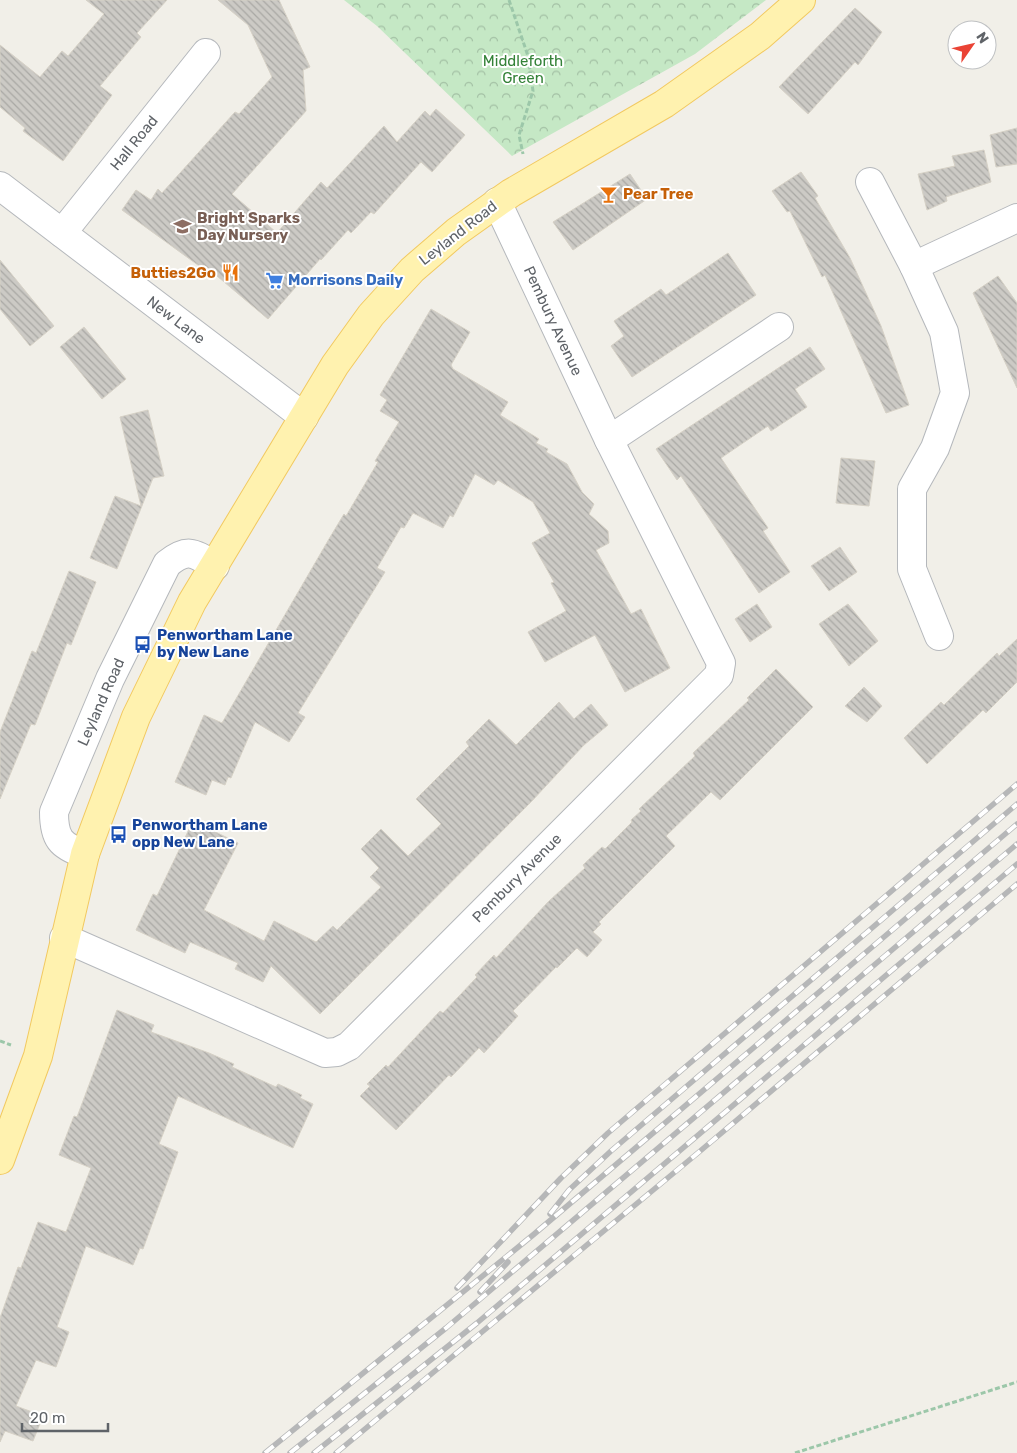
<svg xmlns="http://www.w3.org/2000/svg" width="1017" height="1453" font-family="Rubik,sans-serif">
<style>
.park{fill:url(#park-crowns)}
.building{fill:url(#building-back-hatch);stroke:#d6d1c6}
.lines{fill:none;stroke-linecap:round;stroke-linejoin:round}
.minor-casing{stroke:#b5b8bc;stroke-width:30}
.major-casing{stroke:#f2c960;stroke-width:30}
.path{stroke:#9cc7a9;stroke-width:3;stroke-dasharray:5 2.5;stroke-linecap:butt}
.minor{stroke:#fff;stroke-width:28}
.major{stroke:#fff2af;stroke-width:28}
.rail-casing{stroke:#b6b7b8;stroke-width:5.5}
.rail{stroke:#fff;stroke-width:4;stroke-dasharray:11;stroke-linecap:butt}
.labels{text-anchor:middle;stroke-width:4;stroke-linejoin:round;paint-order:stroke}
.park-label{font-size:15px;fill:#348238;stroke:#fff}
.street-label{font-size:15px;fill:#5f6368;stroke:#fff}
.food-label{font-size:15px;font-weight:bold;fill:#c56008;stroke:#fff;text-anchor:start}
.education-label{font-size:15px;font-weight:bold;fill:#785e54;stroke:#fff;text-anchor:start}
.shop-label{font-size:15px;font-weight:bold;fill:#366cbe;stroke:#fff;text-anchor:start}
.transit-label{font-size:15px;font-weight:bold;fill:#164399;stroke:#fff;text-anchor:start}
</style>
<defs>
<pattern id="park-crowns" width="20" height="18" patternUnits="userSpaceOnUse" patternTransform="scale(1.25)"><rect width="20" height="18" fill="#c5e8c5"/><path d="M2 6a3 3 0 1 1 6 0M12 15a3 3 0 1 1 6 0" fill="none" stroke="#a3c0a4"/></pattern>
<pattern id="building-back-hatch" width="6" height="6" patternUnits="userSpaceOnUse" patternTransform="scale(1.25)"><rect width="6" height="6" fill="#cccac5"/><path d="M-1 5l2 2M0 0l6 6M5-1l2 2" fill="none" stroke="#a9a8a4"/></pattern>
</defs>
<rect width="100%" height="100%" fill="#f1efe8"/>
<polygon class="park" points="344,0 766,0 695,54 512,156 377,26"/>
<g class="building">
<polygon points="86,0 167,0 137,33 141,37 100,86 112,95 63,161 23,131 25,128 0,107 0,45 40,77 62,51 68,56 104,14"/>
<polygon points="218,0 279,0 310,67 303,70 306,111 232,194 277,233 321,182 327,188 384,126 397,142 425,111 430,116 436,109 465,135 432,172 421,162 374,214 371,212 351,233 348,230 321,260 320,259 268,319 204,265 202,268 122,210 136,190 151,200 158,189 162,193 235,112 239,114 272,77 248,25"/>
<polygon points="855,8 882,32 858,65 855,62 808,114 779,87"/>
<polygon points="1017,128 1017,164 996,167 990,135"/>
<polygon points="984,150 991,182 946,197 947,201 927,210 918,174 955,166 952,156"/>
<polygon points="801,172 818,196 815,198 850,258 881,326 909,405 886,413 825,275 822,277 790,211 787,212 772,191"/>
<polygon points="630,174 647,199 573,250 553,222"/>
<polygon points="728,253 756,295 632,377 611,346 624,336 614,321 661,289 666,295"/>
<polygon points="0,260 54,326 30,346 0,309"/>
<polygon points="998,276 1017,303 1017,388 973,293"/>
<polygon points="431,309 470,332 451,365 453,369 508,402 500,415 539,439 536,443 548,449 546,452 567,464 582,492 594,504 589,514 608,531 609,543 596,550 631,614 641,609 670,668 625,692 595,635 545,662 528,632 566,611 551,583 554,582 532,543 550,533 533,502 498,480 494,485 475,474 453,517 450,515 443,528 413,513 404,528 401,527 377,568 385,572 298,713 305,717 289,742 255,722 231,778 228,777 225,785 212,780 206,795 175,782 204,715 222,723 329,539 344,514 346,516 378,462 375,461 399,422 380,411 387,400 380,395"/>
<polygon points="84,327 126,379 102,399 60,347"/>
<polygon points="810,347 825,369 795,389 807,407 771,431 768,426 721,458 768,528 763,531 790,572 759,593 681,476 677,480 656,449"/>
<polygon points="148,410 164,476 153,478 117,569 90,558 115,496 141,506 120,417"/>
<polygon points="841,458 875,461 869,506 836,503"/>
<polygon points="840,547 857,572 829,591 811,566"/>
<polygon points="69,571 96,582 71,645 67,643 35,725 31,724 0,799 0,732 32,651 36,653"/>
<polygon points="757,604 772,627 750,642 735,619"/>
<polygon points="848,604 878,641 849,666 819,624"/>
<polygon points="1017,639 1017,682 986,713 983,710 927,764 904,738 941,702 944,705 997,653 999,656"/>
<polygon points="776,669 813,707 720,800 711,792 666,836 675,846 599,922 601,924 593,932 602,940 587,957 577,948 557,968 556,967 513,1011 518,1016 484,1053 479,1048 451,1077 449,1075 396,1130 360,1096 370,1086 367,1084 386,1065 388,1067 440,1011 443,1013 477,977 475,975 494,955 496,958 548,902 585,868 583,865 602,847 605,849 632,822 631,820 641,811 639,809 695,756 693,753 749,700 747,698"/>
<polygon points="864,687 882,706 867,722 845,706"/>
<polygon points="559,702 574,719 591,704 608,725 584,745 531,802 320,1014 271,966 263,982 235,969 238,963 190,942 185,953 136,930 153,894 157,896 193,821 238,843 204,910 264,941 274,921 316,942 333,926 337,930 381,887 370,877 379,868 361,849 381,829 408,856 441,824 416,799 469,746 466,742 489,719 516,745"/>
<polygon points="117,1010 154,1025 151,1032 209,1053 234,1064 232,1067 276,1087 278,1084 302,1095 300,1098 313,1104 293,1148 178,1096 159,1144 178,1152 143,1249 140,1248 133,1265 86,1246 57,1327 69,1332 56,1367 36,1360 16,1406 43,1416 33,1441 5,1431 0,1442 0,1318 18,1267 21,1268 38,1222 66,1232 91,1168 59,1155 74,1116 77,1117"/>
</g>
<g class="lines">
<defs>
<g id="minor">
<polyline points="870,182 914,266 944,332 955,393 935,448 912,489 912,569 939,636"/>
<polyline points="0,186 304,417"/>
<polyline points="62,233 206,53"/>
<polyline points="914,266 1017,218"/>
<polyline points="609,440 779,327"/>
<path d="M85 854C60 846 54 838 54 812L110 679 167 564C188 547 194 553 215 566"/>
<polyline points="64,938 325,1053 337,1052 349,1046 719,675 721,663 609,440 497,202"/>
</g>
<polyline id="major" points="0,1160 38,1056 85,854 136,717 192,602 335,365 371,315 412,270 456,232 511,193 664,104 760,36 801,0"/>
</defs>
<use href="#minor" class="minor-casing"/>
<use href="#major" class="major-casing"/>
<g class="path">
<polyline points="509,0 528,56 533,91 519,135 523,154"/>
<polyline points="0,1041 11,1045"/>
<polyline points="795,1453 1017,1382"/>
</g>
<use href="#minor" class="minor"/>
<use href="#major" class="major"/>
<defs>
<g id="rail">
<polyline points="550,1214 569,1190 611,1151 1017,804"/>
<polyline points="457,1288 561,1178 608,1133 1017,784"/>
<polyline points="480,1292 508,1262"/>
<polyline points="265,1453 533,1235 1017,824"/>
<polyline points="290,1453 446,1328 1017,844"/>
<polyline points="314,1453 477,1323 1017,864"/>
<polyline points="336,1453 699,1152 1017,884"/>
</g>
</defs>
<use href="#rail" class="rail-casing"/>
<use href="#rail" class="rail"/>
</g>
<defs>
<symbol id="bar-bare" viewBox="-9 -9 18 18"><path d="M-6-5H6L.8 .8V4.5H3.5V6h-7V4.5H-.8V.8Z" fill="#e8710a" stroke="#fff" stroke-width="2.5" paint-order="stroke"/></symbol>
<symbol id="school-bare" viewBox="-9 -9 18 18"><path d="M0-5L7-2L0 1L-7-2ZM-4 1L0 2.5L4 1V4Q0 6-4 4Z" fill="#8d6e63" stroke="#fff" stroke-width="2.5" paint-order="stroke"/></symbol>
<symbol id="restaurant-bare" viewBox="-9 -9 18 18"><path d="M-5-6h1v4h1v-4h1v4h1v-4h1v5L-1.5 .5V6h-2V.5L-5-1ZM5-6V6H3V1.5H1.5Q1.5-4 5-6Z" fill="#e8710a" stroke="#fff" stroke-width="2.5" paint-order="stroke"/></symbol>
<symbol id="supermarket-bare" viewBox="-9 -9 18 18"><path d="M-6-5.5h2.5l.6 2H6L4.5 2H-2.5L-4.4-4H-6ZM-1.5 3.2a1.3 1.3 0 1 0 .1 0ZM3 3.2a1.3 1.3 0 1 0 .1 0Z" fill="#3f7fe0" stroke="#fff" stroke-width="2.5" paint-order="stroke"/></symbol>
<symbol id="bus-bare" viewBox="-9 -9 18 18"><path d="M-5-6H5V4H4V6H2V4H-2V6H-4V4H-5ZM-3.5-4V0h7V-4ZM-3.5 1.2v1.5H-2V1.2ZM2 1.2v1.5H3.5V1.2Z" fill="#1a4fb4" stroke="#fff" stroke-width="2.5" paint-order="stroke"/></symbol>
</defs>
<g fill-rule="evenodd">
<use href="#bar-bare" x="596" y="182" width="25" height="25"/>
<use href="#school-bare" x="170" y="214" width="25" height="25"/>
<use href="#restaurant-bare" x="218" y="260" width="25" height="25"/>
<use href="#supermarket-bare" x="262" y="268" width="25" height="25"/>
<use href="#bus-bare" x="130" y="632" width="25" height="25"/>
<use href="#bus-bare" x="106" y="822" width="25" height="25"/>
</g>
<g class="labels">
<g class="park-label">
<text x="523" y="66">Middleforth<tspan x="523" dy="17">Green</tspan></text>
</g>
<g class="street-label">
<text transform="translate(134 143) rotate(-51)" y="5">Hall Road</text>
<text transform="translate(458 233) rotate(-38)" y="5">Leyland Road</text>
<text transform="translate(176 320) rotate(37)" y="5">New Lane</text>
<text transform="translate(553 321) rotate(65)" y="5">Pembury Avenue</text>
<text transform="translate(101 702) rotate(-66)" y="5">Leyland Road</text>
<text transform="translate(517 878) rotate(-45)" y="5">Pembury Avenue</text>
</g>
<g class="food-label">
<text x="623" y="199">Pear Tree</text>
<text x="216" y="278" text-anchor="end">Butties2Go</text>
</g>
<g class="education-label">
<text x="197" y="223">Bright Sparks<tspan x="197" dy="17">Day Nursery</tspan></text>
</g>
<g class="shop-label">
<text x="288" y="285">Morrisons Daily</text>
</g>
<g class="transit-label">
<text x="157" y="640">Penwortham Lane<tspan x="157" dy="17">by New Lane</tspan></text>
<text x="132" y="830">Penwortham Lane<tspan x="132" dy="17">opp New Lane</tspan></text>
</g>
</g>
<g transform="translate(972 45) rotate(56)"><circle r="24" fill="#ffffff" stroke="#bfc1c3"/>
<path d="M0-4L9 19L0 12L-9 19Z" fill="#ea4335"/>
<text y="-8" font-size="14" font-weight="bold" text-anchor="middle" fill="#5f6368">N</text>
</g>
<path d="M22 1423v8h86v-8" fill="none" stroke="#5f6368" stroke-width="2.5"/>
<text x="30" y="1423" font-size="15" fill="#5f6368" stroke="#ffffff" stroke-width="4" paint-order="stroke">20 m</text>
</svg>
